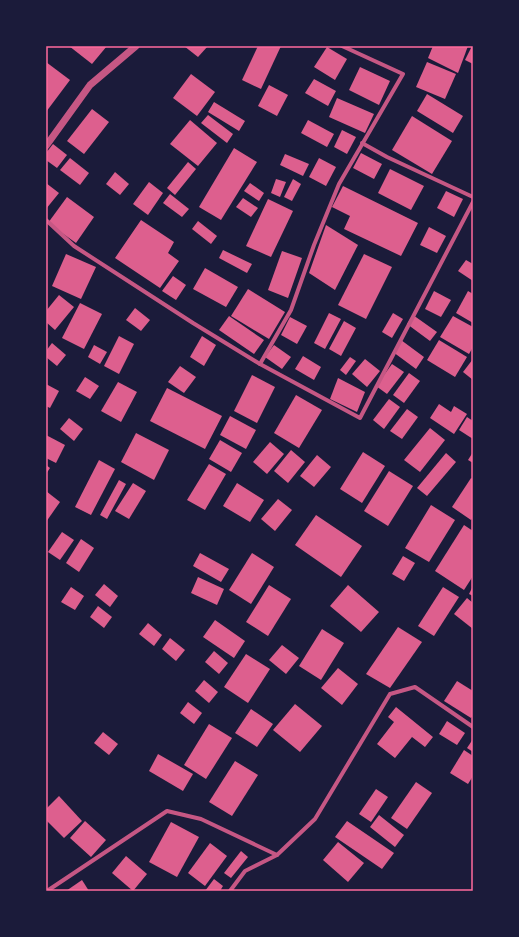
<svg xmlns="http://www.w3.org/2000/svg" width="519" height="937" font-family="'Noto Sans',sans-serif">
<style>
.building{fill:#dd5f8e}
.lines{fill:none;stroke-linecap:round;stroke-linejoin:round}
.minor{stroke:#c65784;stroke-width:4}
.tertiary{stroke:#c65784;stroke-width:7}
.neatline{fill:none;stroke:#ff6b9d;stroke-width:1.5}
</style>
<rect width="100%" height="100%" fill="#1b1b3a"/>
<g class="building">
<polygon points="69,46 107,46 92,64"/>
<polygon points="184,46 208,46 198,57"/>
<polygon points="258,46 281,46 261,89 242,80"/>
<polygon points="433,46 468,46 458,73 428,58"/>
<polygon points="472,46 473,46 473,64 465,60"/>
<polygon points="327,47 347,59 335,80 314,67"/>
<polygon points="46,62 70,80 46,112"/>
<polygon points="427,62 456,74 445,99 416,87"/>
<polygon points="360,67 390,81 379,105 349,90"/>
<polygon points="191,74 215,92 197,116 173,98"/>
<polygon points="314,79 336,91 328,106 305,93"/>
<polygon points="269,85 288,95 277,116 258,106"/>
<polygon points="427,94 463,116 453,133 417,111"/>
<polygon points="337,98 374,114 365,133 329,117"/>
<polygon points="214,102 245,121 239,131 208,112"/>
<polygon points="92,109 109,122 84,154 67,141"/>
<polygon points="208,115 233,134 227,143 201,123"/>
<polygon points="412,116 452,141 432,174 392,150"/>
<polygon points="190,120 217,143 198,166 170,144"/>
<polygon points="308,120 334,134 327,147 301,133"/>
<polygon points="342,130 356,137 347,154 334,147"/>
<polygon points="53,144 67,155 57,168 46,160 46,153"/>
<polygon points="234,148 257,162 221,220 199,207"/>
<polygon points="361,153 382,164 374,179 353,168"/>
<polygon points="285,154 309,164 303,176 280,165"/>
<polygon points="70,158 89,173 80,185 60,170"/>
<polygon points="319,158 336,167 326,186 309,177"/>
<polygon points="188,162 196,169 175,195 167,188"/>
<polygon points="390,169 424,186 411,210 378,193"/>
<polygon points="115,172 129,184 120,195 106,184"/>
<polygon points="276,179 286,182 280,197 271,193"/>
<polygon points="293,179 301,184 292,201 284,197"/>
<polygon points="149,182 163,193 148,215 133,204"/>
<polygon points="46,183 59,193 46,209"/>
<polygon points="250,183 264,193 259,201 244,191"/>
<polygon points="343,186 418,223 401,256 344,229 350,216 332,207"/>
<polygon points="446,191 463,199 454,217 437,208"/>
<polygon points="170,194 189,209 182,217 163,203"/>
<polygon points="67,197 94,217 76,243 48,223"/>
<polygon points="243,198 258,208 251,217 236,207"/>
<polygon points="268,199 293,211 271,257 246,246"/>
<polygon points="141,220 174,242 168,253 179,261 160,288 115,258"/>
<polygon points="198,221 217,236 211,244 192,229"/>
<polygon points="326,225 358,245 335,290 309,273"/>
<polygon points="429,227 446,236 437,253 420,245"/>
<polygon points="223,250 252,264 247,273 219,258"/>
<polygon points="282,251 302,258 288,298 268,290"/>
<polygon points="66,254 96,267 81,299 52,286"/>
<polygon points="364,254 392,267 366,319 338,305"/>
<polygon points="466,260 473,264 473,281 458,271"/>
<polygon points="205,268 238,287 226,307 193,289"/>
<polygon points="173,276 186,285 176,300 162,291"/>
<polygon points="248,289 285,312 269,339 231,316"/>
<polygon points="434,291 451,300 441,317 425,309"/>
<polygon points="468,291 473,294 473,323 456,313"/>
<polygon points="59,295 74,307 55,330 46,322 46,311"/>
<polygon points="80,303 102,314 84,349 62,338"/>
<polygon points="135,308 150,320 141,331 126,320"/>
<polygon points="329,313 341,319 325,349 314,343"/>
<polygon points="393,313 403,319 392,338 382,332"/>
<polygon points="413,315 437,332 430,341 407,324"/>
<polygon points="229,316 264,340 254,354 219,330"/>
<polygon points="453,316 473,327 473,347 469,354 440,337"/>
<polygon points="290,317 307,326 297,344 281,335"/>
<polygon points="344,321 356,328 341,356 329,349"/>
<polygon points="119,336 134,344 119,374 104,366"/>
<polygon points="202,336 216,345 204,366 190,357"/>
<polygon points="401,340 424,357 416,369 393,352"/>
<polygon points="439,340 467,357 455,377 427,360"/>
<polygon points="52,343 66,355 57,366 46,357 46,351"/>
<polygon points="94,345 107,352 100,364 88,357"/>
<polygon points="274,345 291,357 282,369 265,357"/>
<polygon points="303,356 321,367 314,380 295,369"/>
<polygon points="350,357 356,361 346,375 340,370"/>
<polygon points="365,359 380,371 367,387 352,374"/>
<polygon points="473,359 473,380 463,372"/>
<polygon points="392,364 404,372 387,394 376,386"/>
<polygon points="180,366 196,377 184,393 168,382"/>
<polygon points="409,373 420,381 404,403 393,395"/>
<polygon points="252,375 275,387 257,423 234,411"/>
<polygon points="85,377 99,386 90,399 76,391"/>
<polygon points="338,378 365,392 357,412 330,399"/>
<polygon points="118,382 137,392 121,422 101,411"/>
<polygon points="46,384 59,391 50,408 46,406"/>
<polygon points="167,388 222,416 205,449 150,421"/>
<polygon points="296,395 322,410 299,448 274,433"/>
<polygon points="389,399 400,407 384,429 373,420"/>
<polygon points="439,404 451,412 454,406 467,414 454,434 430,418"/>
<polygon points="407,409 418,417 402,439 390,431"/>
<polygon points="230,416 256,430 246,449 220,435"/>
<polygon points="467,417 473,421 473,439 459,430"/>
<polygon points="69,418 83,429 74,441 60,429"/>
<polygon points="430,428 445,440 420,472 404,460"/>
<polygon points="136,433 169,450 154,480 121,462"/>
<polygon points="46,435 65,445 56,463 46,458"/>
<polygon points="220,440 242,453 231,472 209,459"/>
<polygon points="270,442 284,454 267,474 253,462"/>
<polygon points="291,450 305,462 288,483 274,471"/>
<polygon points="363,452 385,466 362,503 340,489"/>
<polygon points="473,452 473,463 468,460"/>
<polygon points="446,453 456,462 427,496 417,488"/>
<polygon points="317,455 331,467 314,487 300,476"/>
<polygon points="99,460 115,469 91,515 75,507"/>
<polygon points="209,464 226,474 205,510 187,500"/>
<polygon points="46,465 50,468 46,474"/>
<polygon points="389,471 413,486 388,526 364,511"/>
<polygon points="471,478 473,479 473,517 471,520 452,507"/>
<polygon points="119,480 126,484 107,519 100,515"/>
<polygon points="133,483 146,491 129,519 115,511"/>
<polygon points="237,483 264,500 250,522 223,506"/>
<polygon points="46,491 60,502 46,522"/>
<polygon points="278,499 292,510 275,531 261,519"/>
<polygon points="431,505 455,520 429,562 405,548"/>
<polygon points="316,515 362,546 341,577 295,545"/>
<polygon points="464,525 473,531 473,576 464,590 435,571"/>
<polygon points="62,532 74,540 60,560 48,552"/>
<polygon points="81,539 94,548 79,572 66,563"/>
<polygon points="200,553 229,569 221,582 193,566"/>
<polygon points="252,553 274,567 251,604 229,590"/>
<polygon points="403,556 415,563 404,581 392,574"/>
<polygon points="198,577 224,589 217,605 191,593"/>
<polygon points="104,584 118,596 110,607 95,595"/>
<polygon points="269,585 291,599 268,636 246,622"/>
<polygon points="348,585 379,612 361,632 330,606"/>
<polygon points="473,586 473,596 469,594"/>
<polygon points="71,587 84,596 75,610 61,602"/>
<polygon points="443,587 459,597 434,636 418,626"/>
<polygon points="467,598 473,603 473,629 454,614"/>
<polygon points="98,606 112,617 104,628 90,617"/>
<polygon points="215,620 245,641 234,658 203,637"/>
<polygon points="148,623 162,635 154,646 139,634"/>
<polygon points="398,627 422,642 390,688 366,674"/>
<polygon points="322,629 344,643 321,680 299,666"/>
<polygon points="170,638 185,650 176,661 162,649"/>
<polygon points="282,645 299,658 286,674 269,660"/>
<polygon points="214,651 228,663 219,674 205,662"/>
<polygon points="246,654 270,669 248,703 224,687"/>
<polygon points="338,668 358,684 342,705 321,688"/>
<polygon points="204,680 218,692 209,703 195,691"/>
<polygon points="457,681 473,691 473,715 471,718 444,701"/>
<polygon points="188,702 202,713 194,724 180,713"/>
<polygon points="295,704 322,726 300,752 273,730"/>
<polygon points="396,707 433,737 425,747 412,737 395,758 377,744 394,722 388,717"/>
<polygon points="251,709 273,724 257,747 235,733"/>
<polygon points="447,721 465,733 457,745 439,734"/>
<polygon points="209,724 232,738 206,779 184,765"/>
<polygon points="103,732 118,744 109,755 94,743"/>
<polygon points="473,739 473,752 467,748"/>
<polygon points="464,750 473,756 473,776 468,784 450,773"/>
<polygon points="158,754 193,774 183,791 149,771"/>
<polygon points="235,761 258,775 232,816 209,802"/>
<polygon points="416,782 432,793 407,829 391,818"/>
<polygon points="376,789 388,797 371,822 359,814"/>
<polygon points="59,796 82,821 64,838 46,820 46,809"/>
<polygon points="379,815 404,835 395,847 370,827"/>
<polygon points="85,821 106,840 91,857 70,838"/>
<polygon points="347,821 394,853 382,869 335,837"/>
<polygon points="171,822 199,837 177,877 149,862"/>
<polygon points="338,842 364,863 348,882 323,860"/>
<polygon points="210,843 227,856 205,886 188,873"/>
<polygon points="241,851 248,857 231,878 224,873"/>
<polygon points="126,856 147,874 133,891 112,873"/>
<polygon points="214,879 223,886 220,891 205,891"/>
<polygon points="82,880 89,891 66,891"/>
</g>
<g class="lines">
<g class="minor">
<polyline points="362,143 387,157 473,197"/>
<polyline points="46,220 74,246 193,323 260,364 360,418 473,202"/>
<polyline points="260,364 291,310 314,245 339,184 403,74 342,46"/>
<polyline points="47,891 167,811 201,819 277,855"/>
<polyline points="230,891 245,871 277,855 315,819 390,694 415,687 473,727"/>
</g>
<polyline class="tertiary" points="46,146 90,85 136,46"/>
</g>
<rect width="519" height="937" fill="none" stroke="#1b1b3a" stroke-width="94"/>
<rect x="47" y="47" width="425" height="843" class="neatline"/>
</svg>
